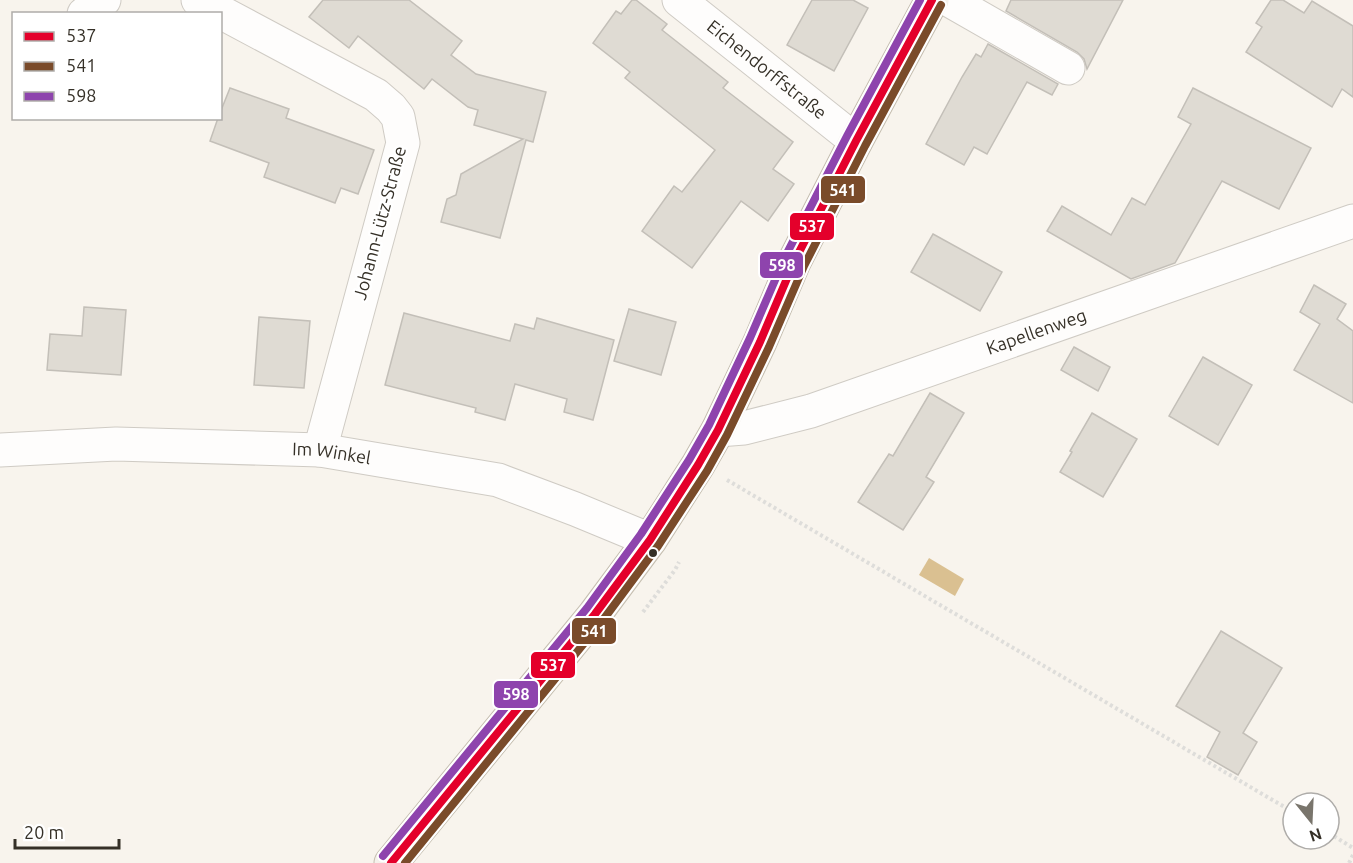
<svg xmlns="http://www.w3.org/2000/svg" width="1353" height="863" font-family="Ubuntu,sans-serif">
<style>
.water{fill:#dac091}
.building{fill:#dfdbd3;stroke:#c3bfb8;stroke-width:1.5}
.lines{fill:none;stroke-linecap:round;stroke-linejoin:round}
.minor-casing{stroke:#cfcbc4;stroke-width:35}
.major-casing{stroke:#c5beb0;stroke-width:35}
.path{stroke:#deddda;stroke-width:4;stroke-dasharray:3 3;stroke-linecap:butt}
.minor{stroke:#fefdfc;stroke-width:33}
.major{stroke:#f5f1eb;stroke-width:33}
.bus-1-casing{stroke:#fff;stroke-width:12}
.bus-2-casing{stroke:#fff;stroke-width:12}
.bus-3-casing{stroke:#fff;stroke-width:12}
.bus-1{stroke:#e4002b;stroke-width:8}
.bus-2{stroke:#7a4b2a;stroke-width:8}
.bus-3{stroke:#8e44ad;stroke-width:8}
.bus-dot{fill:#353027;stroke:#fff;stroke-width:2}
.labels{text-anchor:middle;stroke-width:5;stroke-linejoin:round;paint-order:stroke}
.street-label{font-size:18px;fill:#353027;stroke:#fff}
.line-badge{stroke:#fff;stroke-width:2}
.badge-label{font-size:16px;text-anchor:middle;font-weight:bold;fill:#fff}
</style>
<rect width="100%" height="100%" fill="#f8f4ed"/>
<polygon class="water" points="929,558 964,579 955,596 919,575"/>
<g class="building">
<polygon points="323,0 409,0 462,41 451,55 476,74 546,92 533,142 526,140 500,238 441,222 447,199 456,195 461,174 523,139 474,125 478,110 468,107 432,79 424,89 358,36 349,48 309,17"/>
<polygon points="632,0 636,0 667,24 662,30 728,82 723,88 793,142 773,169 794,184 768,221 741,201 692,268 642,231 674,186 682,192 715,150 625,78 630,72 593,43 616,11 621,14"/>
<polygon points="812,0 853,0 868,8 834,71 787,45"/>
<polygon points="1011,0 1123,0 1087,69 1084,59 1077,52 1006,11"/>
<polygon points="1271,0 1283,0 1304,13 1312,1 1353,26 1353,97 1342,89 1332,107 1246,52 1262,27 1256,23"/>
<polygon points="988,44 1058,84 1052,95 1027,82 987,154 974,147 964,165 926,144 962,77 976,54 981,57"/>
<polygon points="230,88 289,109 286,118 374,150 358,194 341,188 335,203 264,177 269,163 210,141 218,118 220,118 220,113"/>
<polygon points="1193,88 1311,148 1279,209 1222,181 1175,263 1131,279 1047,231 1062,206 1111,235 1132,198 1145,205 1191,124 1178,117"/>
<polygon points="933,234 1002,272 980,311 911,272"/>
<polygon points="1314,285 1346,304 1337,319 1353,331 1353,403 1294,370 1320,324 1300,312"/>
<polygon points="84,307 126,310 121,375 47,370 50,334 82,336"/>
<polygon points="629,309 676,322 661,375 614,361"/>
<polygon points="404,313 510,341 515,324 534,329 537,318 614,340 593,420 564,412 567,399 515,384 505,420 475,412 476,408 385,385"/>
<polygon points="259,317 310,321 304,388 254,385"/>
<polygon points="1074,347 1110,367 1098,391 1061,370"/>
<polygon points="1203,357 1252,385 1218,445 1169,416"/>
<polygon points="930,393 964,413 926,477 934,482 903,530 858,502 889,454 893,456"/>
<polygon points="1092,413 1137,439 1103,497 1060,472 1072,452 1070,451"/>
<polygon points="1221,631 1282,668 1243,733 1257,742 1238,775 1207,757 1220,732 1176,706"/>
</g>
<g class="lines">
<defs>
<g id="minor">
<polyline points="198,0 376,95 391,108 398,117 403,143 320,450"/>
<path id="s1" d="M679 0 856 141"/>
<polyline points="949,0 1068,68"/>
<polyline points="84,14 104,0"/>
<path id="s2" d="M718 430 744 428 811 411 1353 221"/>
<path id="s3" d="M0 450 116 444 320 450 498 480 575 509 650 540"/>
</g>
<polyline id="major" points="391,863 595,614 650,540 698,465 718,430 760,342 794,262 856,141 932,0"/>
</defs>
<use href="#minor" class="minor-casing"/>
<use href="#major" class="major-casing"/>
<g class="path">
<polyline points="727,480 1293,812"/>
<polyline points="643,612 675,570 679,562"/>
<polyline points="1329,833 1353,848"/>
<polyline points="1349,863 1353,855"/>
</g>
<use href="#minor" class="minor"/>
<use href="#major" class="major"/>
<defs>
<polyline id="bus-1" points="391,863 595,614 650,540 698,465 718,430 760,342 794,262 856,141 932,0"/>
<polyline id="bus-2" points="405,863 603,620 658,546 707,471 727,435 769,347 804,266 865,146 941,5"/>
<polyline id="bus-3" points="383,856 587,608 641,534 689,460 709,425 750,338 785,257 847,136 920,0"/>
</defs>
<use href="#bus-1" class="bus-1-casing"/>
<use href="#bus-2" class="bus-2-casing"/>
<use href="#bus-3" class="bus-3-casing"/>
<use href="#bus-1" class="bus-1"/>
<use href="#bus-2" class="bus-2"/>
<use href="#bus-3" class="bus-3"/>
</g>
<circle class="bus-dot" cx="653" cy="553" r="5"/>
<g class="labels">
<g class="street-label">
<text dy="6" stroke="none"><textPath href="#s1" startOffset="112">Eichendorffstraße</textPath></text>
<text transform="translate(380 223) rotate(-75)" y="6">Johann-Lütz-Straße</text>
<text dy="6" stroke="none"><textPath href="#s2" startOffset="334">Kapellenweg</textPath></text>
<text dy="6" stroke="none"><textPath href="#s3" startOffset="332">Im Winkel</textPath></text>
</g>
</g>
<g class="line-badge">
<rect x="820" y="175" width="46" height="29" rx="6" fill="#7a4b2a"/>
<rect x="789" y="212" width="46" height="29" rx="6" fill="#e4002b"/>
<rect x="759" y="251" width="45" height="28" rx="6" fill="#8e44ad"/>
<rect x="571" y="617" width="46" height="28" rx="6" fill="#7a4b2a"/>
<rect x="530" y="651" width="46" height="28" rx="6" fill="#e4002b"/>
<rect x="493" y="680" width="46" height="29" rx="6" fill="#8e44ad"/>
</g>
<g class="badge-label">
<text x="843" y="196">541</text>
<text x="812" y="232">537</text>
<text x="782" y="271">598</text>
<text x="594" y="637">541</text>
<text x="553" y="671">537</text>
<text x="516" y="700">598</text>
</g>
<rect x="12" y="12" width="210" height="108" fill="#ffffff" stroke="#aeaca9" stroke-width="1.5"/>
<rect x="24" y="32" width="30" height="9" fill="#e4002b" stroke="#aeaca9" stroke-width="1.5"/>
<text x="66" y="42" font-size="18" fill="#353027">537</text>
<rect x="24" y="62" width="30" height="9" fill="#7a4b2a" stroke="#aeaca9" stroke-width="1.5"/>
<text x="66" y="72" font-size="18" fill="#353027">541</text>
<rect x="24" y="92" width="30" height="9" fill="#8e44ad" stroke="#aeaca9" stroke-width="1.5"/>
<text x="66" y="102" font-size="18" fill="#353027">598</text>
<g transform="translate(1311 821) rotate(162)"><circle r="28" fill="#ffffff" stroke="#aeaca9" stroke-width="1.5"/>
<path d="M0-4.5L10 22L0 15L-10 22Z" fill="#79756c"/>
<text y="-9" font-size="16" font-weight="bold" text-anchor="middle" fill="#353027">N</text>
</g>
<path d="M15 839v9h104v-9" fill="none" stroke="#353027" stroke-width="3"/>
<text x="24" y="839" font-size="18" fill="#353027" stroke="#ffffff" stroke-width="4.5" paint-order="stroke">20 m</text>
</svg>
